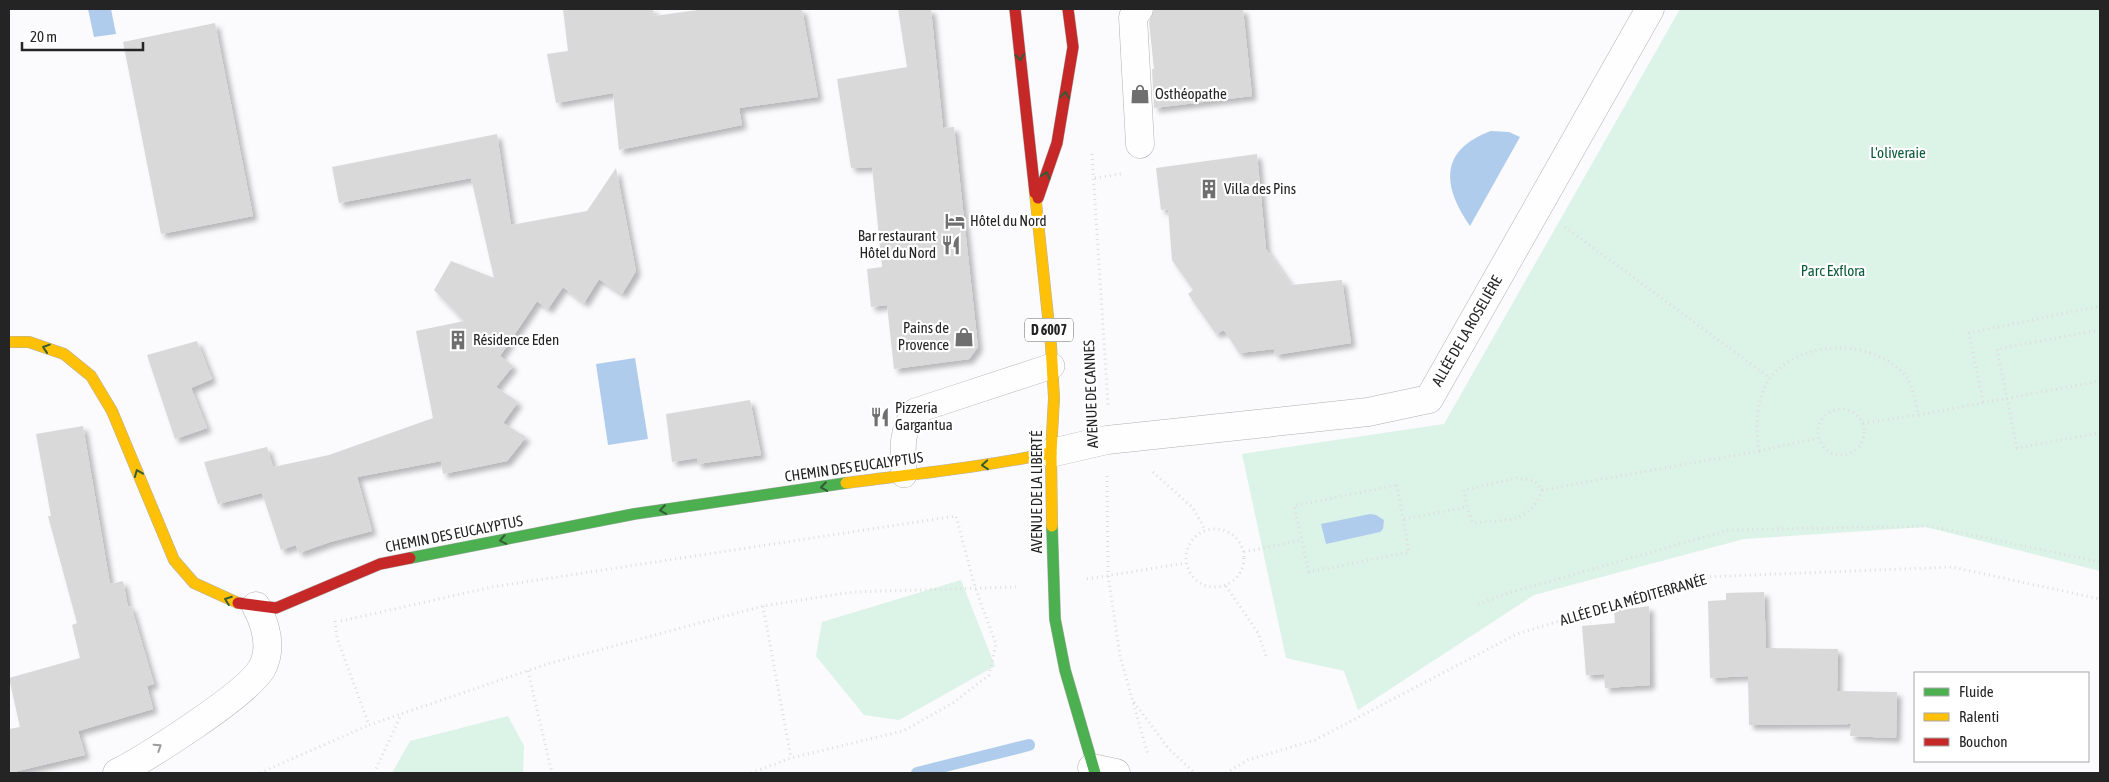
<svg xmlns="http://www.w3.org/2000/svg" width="2109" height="782" font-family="'Asap Condensed',sans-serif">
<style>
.green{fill:#dcf3e7}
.water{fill:#b0cced}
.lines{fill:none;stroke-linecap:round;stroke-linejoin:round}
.stream{stroke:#b0cced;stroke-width:12}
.building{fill:#dad9da;filter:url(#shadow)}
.lane-casing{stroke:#b1b1b2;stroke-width:26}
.street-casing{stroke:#b1b1b2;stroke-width:29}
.fast-casing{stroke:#b1b1b2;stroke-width:12}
.slow-casing{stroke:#b1b1b2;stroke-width:12}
.jam-casing{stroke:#b1b1b2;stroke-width:12}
.path{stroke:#ddd;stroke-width:3;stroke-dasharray:1 4;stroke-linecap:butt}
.lane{stroke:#fefeff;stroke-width:25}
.street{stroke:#fefeff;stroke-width:28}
.fast{stroke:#4caf50;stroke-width:11}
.slow{stroke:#ffc107;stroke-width:11}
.jam{stroke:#c62828;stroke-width:11}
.oneway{stroke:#345c36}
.oneway2{stroke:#9c9c9d}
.labels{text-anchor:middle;stroke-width:4.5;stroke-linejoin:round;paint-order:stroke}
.shield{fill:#fff;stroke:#666;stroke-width:1}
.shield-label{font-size:14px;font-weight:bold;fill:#242425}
.poi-label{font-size:15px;fill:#242425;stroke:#fff;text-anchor:start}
.park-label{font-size:15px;fill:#0a5a3c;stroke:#fff}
.street-label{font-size:15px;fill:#242425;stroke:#fff}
</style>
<defs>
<filter id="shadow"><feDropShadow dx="4.5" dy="4.5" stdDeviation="2.5" flood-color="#0004"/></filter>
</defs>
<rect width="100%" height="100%" fill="#fbfafc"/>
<g class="green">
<polygon points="1680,9 2100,9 2100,571 1926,527 1744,539 1534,595 1358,710 1344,671 1286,658 1242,454 1444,424"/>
<polygon points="961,580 995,666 899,720 864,715 816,656 822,622"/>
<polygon points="508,716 524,746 523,773 392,773 410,741"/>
</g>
<g class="water">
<polygon points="88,9 111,9 116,34 94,37"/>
<path d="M1491 131 1509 132 1520 137 1470 226C1442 186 1439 150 1491 131Z"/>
<polygon points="635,358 648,439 608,445 596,364"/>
<polygon points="1370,514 1376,515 1384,520 1383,529 1380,532 1326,544 1321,524"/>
</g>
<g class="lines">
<polyline class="stream" points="917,773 1029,745"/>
</g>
<g class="building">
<polygon points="563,9 653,9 654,16 705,9 802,9 818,97 739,108 742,125 619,150 613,93 556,103 547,54 568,51"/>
<polygon points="898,9 931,9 943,128 954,127 978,347 969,359 894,369 887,305 871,307 867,269 882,267 872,167 851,168 837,79 907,67"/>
<polygon points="1154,9 1243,9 1252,96 1154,108 1152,69 1154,69 1149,22"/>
<polygon points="215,23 253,216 161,234 123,42"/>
<polygon points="497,134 511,225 587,211 616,168 636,271 622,294 599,279 584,303 563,287 548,309 537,301 500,356 513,366 496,387 518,402 503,423 526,437 507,461 443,474 441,461 357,477 372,531 330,542 299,553 296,545 281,550 262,493 218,504 204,462 267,447 273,467 329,455 433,418 416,331 464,321 434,290 451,261 494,278 471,178 339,203 332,167"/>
<polygon points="1257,154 1266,249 1291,285 1342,280 1351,343 1275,355 1274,349 1239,353 1224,330 1216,334 1188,294 1193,290 1172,260 1168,209 1161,210 1156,168"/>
<polygon points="197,341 212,379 191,388 207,428 175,439 147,355"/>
<polygon points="750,400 761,455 697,464 697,458 672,462 666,414"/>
<polygon points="83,426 110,584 123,581 128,607 131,606 154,684 147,686 153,709 78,731 85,755 9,773 9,729 20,727 9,678 80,658 72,625 77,623 48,516 51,516 36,434"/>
<polygon points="1764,592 1766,648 1838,649 1837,691 1897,692 1896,738 1850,736 1851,724 1749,725 1748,676 1710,678 1708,601 1726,600 1726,593"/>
<polygon points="1649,606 1650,685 1605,688 1604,674 1586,675 1582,626 1615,623 1614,611"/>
</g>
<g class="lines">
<defs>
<path id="lane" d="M904 475C903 452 900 431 915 411L1052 366"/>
<g id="street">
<polyline points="1139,9 1133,17 1140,144"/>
<polyline points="1051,453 1107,440 1368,412 1429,399 1650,9"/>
<polyline points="1092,768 1116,773"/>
<path d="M117 773C146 758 248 694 262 668 273 647 266 625 256 606"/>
</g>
<g id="fast">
<polyline points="1052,526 1055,619 1065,670 1095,773"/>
<polyline points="410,558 634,514 846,483"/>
</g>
<g id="slow">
<polyline points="1035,193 1051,345 1054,398 1051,453 1052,526"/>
<polyline points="9,342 29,342 64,354 91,376 112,411 174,560 194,583 238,603"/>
<path d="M846 483C914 474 983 467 1051 453"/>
</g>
<g id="jam">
<polyline points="1015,9 1035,193"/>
<polyline points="1038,198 1057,143 1073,47 1068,9"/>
<polyline points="238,603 276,608 380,564 410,558"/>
</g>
</defs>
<use href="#lane" class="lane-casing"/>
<use href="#street" class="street-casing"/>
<use href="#fast" class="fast-casing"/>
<use href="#slow" class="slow-casing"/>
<use href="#jam" class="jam-casing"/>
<g class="path">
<polyline points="1092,154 1108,405"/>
<polyline points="1095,178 1121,174"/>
<polyline points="1565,227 1770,378"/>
<polyline points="2100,330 1997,349 2017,448 2100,433"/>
<polyline points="1983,402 1969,333 2100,306"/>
<circle cx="1841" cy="432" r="23"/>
<polyline points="1863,423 1918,415"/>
<polyline points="1759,451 1818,438"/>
<polyline points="1153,472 1193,508 1205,530"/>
<polyline points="1107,476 1108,575 1120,656 1148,755"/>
<polygon points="1397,485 1409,552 1309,572 1294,506"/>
<path d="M1542 490 1759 451C1756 427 1755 397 1771 377 1802 339 1872 338 1905 375 1913 385 1916 403 1918 415L2100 381"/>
<path d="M1404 519 1467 507 1464 490 1517 478 1534 481 1542 490C1530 525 1504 519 1473 523L1467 507"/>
<circle cx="1215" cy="558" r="29"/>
<polyline points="1244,552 1302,540"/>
<polyline points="1087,579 1186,563"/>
<polyline points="1226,586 1258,633 1266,656"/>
<polyline points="1478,604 1509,593 1729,530 1929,526 2100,562"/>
<polyline points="763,606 791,758"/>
<polyline points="335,621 337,638 369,725 547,664 763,606 852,592 1016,587"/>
<polyline points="341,621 492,587 956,516 975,587 996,644 989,675 953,703 903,731 791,758 751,773"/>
<polyline points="528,671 552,773"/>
<polyline points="1134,702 1168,748 1195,773"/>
<polyline points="260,773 369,725"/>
<polyline points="374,773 401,715"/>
<polyline points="1226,773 1248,760 1315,740 1517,634 1703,577 1952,567 2100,599"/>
</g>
<use href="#lane" class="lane"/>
<use href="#street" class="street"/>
<use href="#fast" class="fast"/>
<use href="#slow" class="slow"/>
<use href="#jam" class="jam"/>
</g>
<defs><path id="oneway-chevron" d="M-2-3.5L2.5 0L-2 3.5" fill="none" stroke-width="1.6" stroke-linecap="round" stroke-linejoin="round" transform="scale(1.25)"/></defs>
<g class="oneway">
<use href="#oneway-chevron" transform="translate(1020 57) rotate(84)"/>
<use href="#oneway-chevron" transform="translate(1065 95) rotate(-81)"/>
<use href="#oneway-chevron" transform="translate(1046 175) rotate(-71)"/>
<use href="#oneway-chevron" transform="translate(46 348) rotate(-162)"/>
<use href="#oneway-chevron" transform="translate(985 465) rotate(175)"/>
<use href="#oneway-chevron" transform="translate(138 473) rotate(-112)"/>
<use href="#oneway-chevron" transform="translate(824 487) rotate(172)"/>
<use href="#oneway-chevron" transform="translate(663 510) rotate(172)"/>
<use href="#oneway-chevron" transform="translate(503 540) rotate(169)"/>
<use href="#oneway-chevron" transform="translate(228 600) rotate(-160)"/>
</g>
<use class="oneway2" href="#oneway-chevron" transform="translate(158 747) rotate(-33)"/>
<defs>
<symbol id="shop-bare" viewBox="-9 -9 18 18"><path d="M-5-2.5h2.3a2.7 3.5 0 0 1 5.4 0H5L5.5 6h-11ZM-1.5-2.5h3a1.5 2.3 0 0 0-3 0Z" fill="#6f6f70" stroke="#fff" stroke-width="2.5" paint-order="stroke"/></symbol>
<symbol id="building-bare" viewBox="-9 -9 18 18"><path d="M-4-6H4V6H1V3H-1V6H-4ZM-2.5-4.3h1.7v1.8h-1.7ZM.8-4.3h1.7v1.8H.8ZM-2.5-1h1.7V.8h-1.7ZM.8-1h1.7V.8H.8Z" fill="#6f6f70" stroke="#fff" stroke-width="2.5" paint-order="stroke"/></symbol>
<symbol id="hotel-bare" viewBox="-9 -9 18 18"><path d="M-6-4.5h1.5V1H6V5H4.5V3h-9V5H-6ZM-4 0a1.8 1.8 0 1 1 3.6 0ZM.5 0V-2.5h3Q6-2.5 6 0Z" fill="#6f6f70" stroke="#fff" stroke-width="2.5" paint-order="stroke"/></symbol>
<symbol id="restaurant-bare" viewBox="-9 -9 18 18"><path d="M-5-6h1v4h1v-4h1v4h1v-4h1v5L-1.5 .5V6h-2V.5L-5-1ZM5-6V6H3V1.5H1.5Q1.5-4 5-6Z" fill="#6f6f70" stroke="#fff" stroke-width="2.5" paint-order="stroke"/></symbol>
</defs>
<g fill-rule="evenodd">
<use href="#shop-bare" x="1126" y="80" width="28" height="28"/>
<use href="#building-bare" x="1195" y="175" width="28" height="28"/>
<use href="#hotel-bare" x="941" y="207" width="28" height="28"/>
<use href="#restaurant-bare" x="937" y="231" width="28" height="28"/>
<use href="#shop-bare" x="950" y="323" width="28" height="28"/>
<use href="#building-bare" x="444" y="326" width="28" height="28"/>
<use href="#restaurant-bare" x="866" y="403" width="28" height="28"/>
</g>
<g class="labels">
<rect class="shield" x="1025" y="318.5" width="48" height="23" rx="4"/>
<g class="shield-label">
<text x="1049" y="335">D 6007</text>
</g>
<g class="poi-label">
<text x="1155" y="99">Osthéopathe</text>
<text x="1224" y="194">Villa des Pins</text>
<text x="970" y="226">Hôtel du Nord</text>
<text x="936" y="241" text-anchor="end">Bar restaurant<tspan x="936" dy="17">Hôtel du Nord</tspan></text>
<text x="949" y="333" text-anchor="end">Pains de<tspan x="949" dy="17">Provence</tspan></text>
<text x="473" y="345">Résidence Eden</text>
<text x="895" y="413">Pizzeria<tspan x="895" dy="17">Gargantua</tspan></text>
</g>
<g class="park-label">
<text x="1898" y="158">L'oliveraie</text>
<text x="1833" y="276">Parc Exflora</text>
</g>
<g class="street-label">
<text transform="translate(1467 331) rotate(-60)" y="5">ALLÉE DE LA ROSELIÈRE</text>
<text transform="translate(1091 394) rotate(-92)" y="5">AVENUE DE CANNES</text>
<text transform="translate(854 467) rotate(-8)" y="5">CHEMIN DES EUCALYPTUS</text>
<text transform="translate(1037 492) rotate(-90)" y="5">AVENUE DE LA LIBERTÉ</text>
<text transform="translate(454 534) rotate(-11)" y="5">CHEMIN DES EUCALYPTUS</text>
<text transform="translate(1633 600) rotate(-16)" y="5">ALLÉE DE LA MÉDITERRANÉE</text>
</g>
</g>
<rect width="2109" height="782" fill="none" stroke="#242425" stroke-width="20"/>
<rect x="1914" y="672" width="175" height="90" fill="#ffffff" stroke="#a7a7a8"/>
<rect x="1924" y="688" width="25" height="8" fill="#4caf50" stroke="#a7a7a8"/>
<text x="1959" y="697" font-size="15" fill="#242425">Fluide</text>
<rect x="1924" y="713" width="25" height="8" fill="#ffc107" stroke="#a7a7a8"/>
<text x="1959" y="722" font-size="15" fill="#242425">Ralenti</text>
<rect x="1924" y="738" width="25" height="8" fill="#c62828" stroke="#a7a7a8"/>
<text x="1959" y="747" font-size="15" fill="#242425">Bouchon</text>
<path d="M22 42v8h121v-8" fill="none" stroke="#242425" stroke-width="2.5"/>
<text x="30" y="42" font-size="15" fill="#242425" stroke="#ffffff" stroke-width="4" paint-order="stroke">20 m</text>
</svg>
